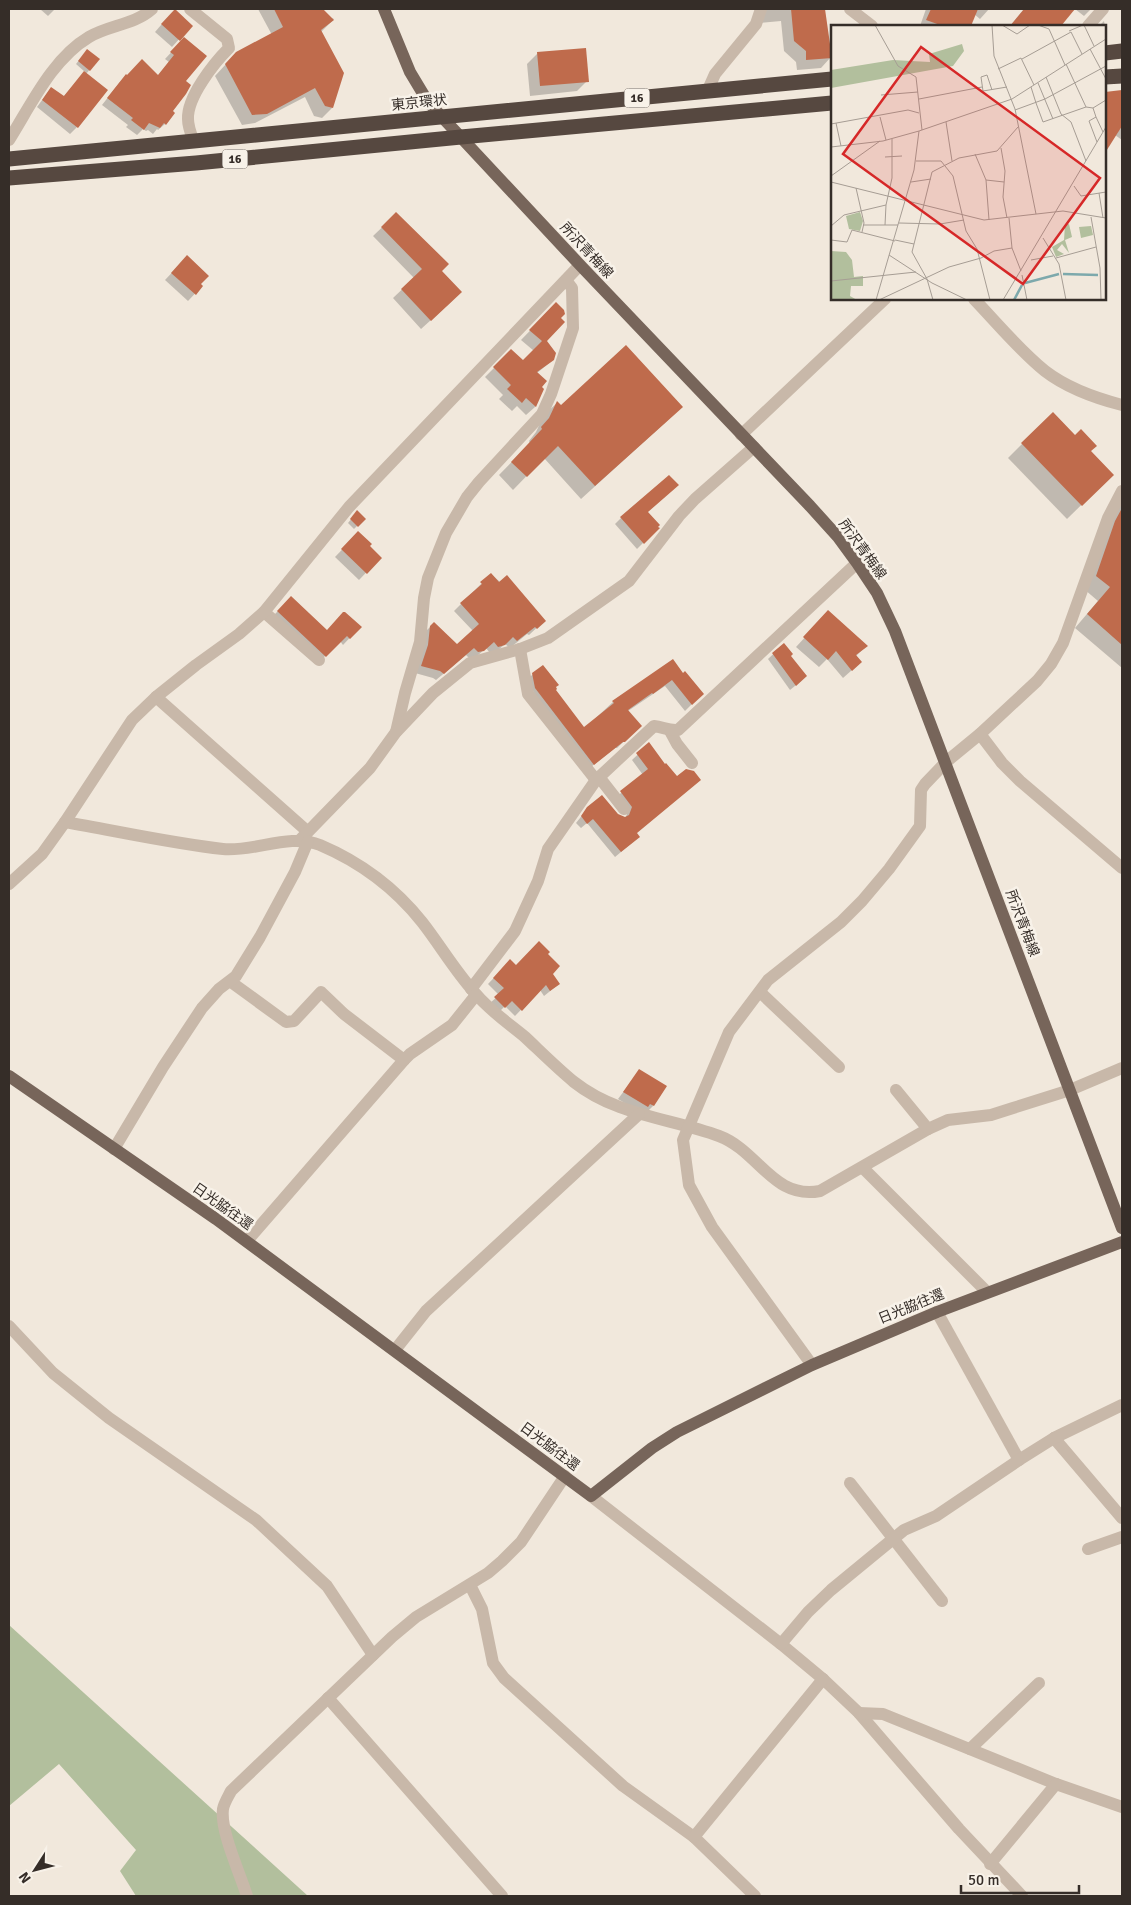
<svg xmlns="http://www.w3.org/2000/svg" width="1131" height="1905" font-family="Signika,'Noto Sans JP',sans-serif">
<style>
.green{fill:#b2bf9d}
.shadow{fill:#0003}
.building{fill:#bf6b4c}
.lines{fill:none;stroke-linecap:round;stroke-linejoin:round}
.minor{stroke:#c8b8a9;stroke-width:12}
.major{stroke:#77655a;stroke-width:12}
.highway{stroke:#564840;stroke-width:15}
.labels{text-anchor:middle;stroke-width:5;stroke-linejoin:round;paint-order:stroke}
.shield{fill:#f8f2e9;stroke:#706862;stroke-width:1}
.shield-label{font-size:12px;font-weight:bold;fill:#352d28}
.street-label{font-size:14px;fill:#352d28;stroke:#f8f2e9}
.inset-river{fill:none;stroke:#7da9ac;stroke-width:2.5}
.inset-road{fill:none;stroke:#a69d94;stroke-width:1}
.view{fill:#d62828;fill-opacity:0.15;stroke:#d62828;stroke-width:2.5}
.inset-edge{fill:none;stroke:#352d28;stroke-width:2.5}
</style>
<rect width="100%" height="100%" fill="#f1e8dc"/>
<polygon class="green" points="9,1625 308,1896 136,1896 120,1871 136,1850 59,1764 9,1806"/>
<g class="shadow">
<polygon points="40,9 55,9 48,16"/>
<polygon points="258,9 322,9 322,14 334,19 321,32 332,108 322,118 314,116 305,97 255,123 242,125 215,76 226,64 272,35"/>
<polygon points="764,9 824,9 831,57 821,68 797,70 796,62 784,51 781,21 760,23"/>
<polygon points="926,9 989,9 980,19 974,14 970,26 920,26"/>
<polygon points="1024,9 1073,9 1058,26 1040,26 1036,23 1033,26 1010,26"/>
<polygon points="1075,9 1091,9 1084,16"/>
<polygon points="168,17 191,26 172,47 155,32"/>
<polygon points="1104,21 1105,26 1099,26"/>
<polygon points="178,45 184,81 171,111 165,124 158,130 157,129 153,134 148,130 146,131 143,129 137,135 126,127 128,125 102,105 120,82 158,76 169,62 165,59"/>
<polygon points="538,53 587,81 577,91 530,96 527,64"/>
<polygon points="84,54 98,60 86,74 77,127 70,134 37,107 51,88 63,97 85,72 76,64"/>
<polygon points="1122,91 1122,140 1115,135 1105,150 1105,93"/>
<polygon points="396,214 441,271 452,301 421,329 393,298 414,278 373,236"/>
<polygon points="180,264 202,286 188,301 165,280"/>
<polygon points="556,304 546,341 553,360 537,373 540,387 543,389 535,407 526,415 517,406 512,411 499,399 503,395 485,377 511,351 523,362 534,351 521,340"/>
<polygon points="557,403 561,406 668,420 581,499 544,458 513,490 499,475 530,443 529,441 536,432 544,415"/>
<polygon points="1053,413 1112,475 1067,519 1008,458"/>
<polygon points="1122,499 1122,668 1075,628 1098,601 1084,589"/>
<polygon points="357,512 364,519 354,529 348,523"/>
<polygon points="646,512 658,528 637,549 615,524 621,518"/>
<polygon points="358,533 380,558 359,580 335,557"/>
<polygon points="491,574 544,621 529,635 527,634 510,648 505,644 496,652 490,653 486,648 476,657 470,659 466,655 436,680 433,678 415,673 423,634 434,623 457,646 473,631 454,611"/>
<polygon points="291,598 326,631 360,627 343,645 340,641 319,662 271,618"/>
<polygon points="820,621 866,646 856,656 861,662 843,678 827,659 819,667 796,647"/>
<polygon points="784,644 801,681 790,690 768,659"/>
<polygon points="673,661 683,675 702,694 685,711 665,686 628,711 640,726 617,748 615,748 587,770 526,681 533,674 555,687 555,690 584,729 613,702"/>
<polygon points="649,744 664,765 633,842 615,857 587,823 581,828 576,823 588,808 625,819 627,814 615,798 643,775 632,760"/>
<polygon points="546,954 551,974 559,984 544,996 540,990 515,1016 505,1006 498,1013 489,1004 499,995 488,984 510,961 516,966"/>
<polygon points="639,1071 653,1106 647,1112 641,1113 618,1099"/>
</g>
<g class="building">
<polygon points="175,9 193,26 180,41 161,24"/>
<polygon points="274,9 323,9 334,20 321,30 344,73 333,108 325,106 315,88 267,114 252,115 225,64 236,52 283,27"/>
<polygon points="791,9 825,9 832,58 806,60 806,51 794,41"/>
<polygon points="931,9 978,9 971,26 943,26 926,20"/>
<polygon points="1024,9 1075,9 1061,26 1010,26"/>
<polygon points="184,37 207,56 186,81 191,85 186,94 173,111 175,113 166,125 164,123 160,128 149,123 144,130 131,120 133,118 107,98 126,74 127,75 142,59 158,75 174,55 170,52"/>
<polygon points="586,48 589,82 540,86 537,52"/>
<polygon points="87,49 100,59 90,71 78,61"/>
<polygon points="84,71 108,90 78,128 42,100 51,87 64,96"/>
<polygon points="1122,90 1122,126 1105,153 1105,92"/>
<polygon points="396,212 449,264 442,271 462,292 431,321 401,289 422,269 381,227"/>
<polygon points="187,255 209,276 201,284 203,286 196,295 171,273"/>
<polygon points="556,302 564,310 565,314 561,318 565,322 547,341 556,353 554,360 537,372 547,381 542,387 544,389 536,407 526,398 522,403 507,389 511,385 493,367 511,349 523,360 542,341 529,330"/>
<polygon points="626,345 683,407 595,486 558,446 527,477 511,462 542,429 541,427 549,418 557,401 561,405"/>
<polygon points="1053,412 1075,435 1081,429 1097,446 1091,451 1114,475 1082,506 1021,443"/>
<polygon points="669,475 679,485 648,512 660,525 658,527 660,528 644,544 620,517"/>
<polygon points="1122,508 1122,645 1087,614 1110,587 1096,576 1115,521"/>
<polygon points="357,510 366,519 358,527 350,519"/>
<polygon points="358,531 372,544 370,546 382,558 367,574 341,549"/>
<polygon points="491,573 499,582 507,575 546,621 537,629 535,627 517,641 513,637 505,645 498,647 494,642 484,651 478,652 474,648 444,674 440,671 421,666 428,645 430,626 434,622 457,644 479,624 460,603 482,584 480,582"/>
<polygon points="291,596 327,630 343,612 345,612 362,627 350,639 347,636 326,657 277,611"/>
<polygon points="828,610 868,646 856,655 862,662 852,671 836,651 828,660 803,637"/>
<polygon points="784,643 793,654 791,656 807,676 796,686 772,653"/>
<polygon points="673,659 683,673 685,671 704,694 692,705 672,680 653,694 652,693 628,710 642,726 625,742 623,742 594,765 535,688 532,673 543,665 559,685 556,687 557,689 556,690 584,727 614,703 612,701"/>
<polygon points="649,742 665,764 666,763 677,776 686,769 694,771 701,780 637,833 640,837 621,852 593,819 587,824 581,816 587,807 602,795 618,814 625,817 629,815 632,807 620,791 648,769 636,753"/>
<polygon points="539,941 550,952 548,954 560,966 553,974 560,984 550,991 546,985 522,1011 512,1001 505,1008 494,997 504,988 493,978 510,959 516,965"/>
<polygon points="639,1069 667,1086 654,1106 650,1104 648,1107 623,1092"/>
</g>
<g class="lines">
<g class="minor">
<path d="M190 9 227 39 229 48C214 63 187 97 188 119 188 127 191 134 194 142"/>
<polyline points="850,9 872,26"/>
<polyline points="1088,26 1103,9"/>
<polyline points="707,92 715,74 756,24 761,9"/>
<path d="M9 140C31 105 52 59 89 37 109 25 134 25 152 9"/>
<path d="M974 299C997 323 1019 350 1045 371 1067 388 1095 398 1122 405"/>
<polyline points="741,435 885,299"/>
<polyline points="264,612 319,660"/>
<polyline points="520,649 528,694 596,780"/>
<polyline points="156,697 307,831"/>
<polyline points="670,731 677,744 692,763"/>
<polyline points="396,732 405,693 420,642 424,598 428,578 446,533 467,497 479,482 542,414 551,394 573,328 572,288 566,280"/>
<polyline points="980,734 1002,763 1020,781 1122,868"/>
<polyline points="599,777 624,809"/>
<path d="M65 822C117 831 170 843 223 849 255 852 289 833 320 845 360 862 395 888 422 922 440 945 455 971 475 993 489 1010 508 1023 525 1037 541 1052 557 1068 574 1082 617 1116 670 1118 719 1136 759 1151 773 1200 820 1191L928 1129 948 1120 991 1115 1013 1108 1070 1090 1122 1068"/>
<polyline points="299,841 370,768 396,732 433,693 470,663 520,649 548,638 629,581 679,516 695,499 754,447"/>
<polyline points="9,884 42,854 65,822 132,720 156,697 196,665 239,634 264,612 349,507 580,265"/>
<polyline points="231,982 286,1022 294,1021 321,992 344,1014 404,1060 247,1241"/>
<path d="M471 989 515 931 538 881 548 849 596 780 654 726C663 727 669 731 678 730L857 563"/>
<polyline points="760,992 839,1067"/>
<polyline points="404,1060 410,1054 452,1025 476,995"/>
<polyline points="896,1090 928,1129"/>
<polyline points="114,1149 163,1067 202,1008 219,989 236,976 260,937 295,872 308,841"/>
<polyline points="863,1168 987,1292"/>
<polyline points="937,1312 1019,1460"/>
<polyline points="9,1326 53,1373 109,1418 256,1520 327,1586 373,1655"/>
<polyline points="395,1350 426,1311 639,1114"/>
<polyline points="812,1365 712,1227 689,1185 683,1140 729,1032 768,980 841,922 862,901 889,869 920,826 921,790 925,784 946,762 980,734 1037,681 1051,664 1063,643 1108,518 1122,491"/>
<polyline points="1054,1438 1122,1518"/>
<polyline points="850,1483 942,1601"/>
<polyline points="591,1496 781,1644 823,1679 859,1713 959,1829 1022,1896"/>
<polyline points="1088,1549 1122,1537"/>
<polyline points="470,1585 482,1609 493,1663 504,1678 623,1786 694,1837 755,1896"/>
<polyline points="781,1644 808,1612 831,1590 904,1530 936,1516 1019,1460 1054,1438 1122,1405"/>
<polyline points="328,1698 502,1896"/>
<polyline points="859,1713 883,1714 1056,1784 1122,1807"/>
<polyline points="970,1749 1039,1683"/>
<polyline points="694,1837 823,1679"/>
<polyline points="990,1864 1056,1784"/>
<path d="M247 1896C240 1873 220 1831 223 1809 224 1803 228 1797 231 1791L392 1637 416 1617 488 1573 502 1561 521 1542 565 1476"/>
</g>
<g class="major">
<polyline points="384,9 410,72 428,102 580,265 810,506 838,537 857,563 877,593 895,631 1122,1228"/>
<polyline points="9,1076 216,1219 591,1496 652,1448 677,1432 812,1365 937,1312 1122,1242"/>
</g>
<g class="highway">
<polyline points="1105,53 1122,51"/>
<polyline points="1105,77 1122,76"/>
<polyline points="9,159 832,79"/>
<polyline points="9,178 196,163 461,137 832,103"/>
</g>
</g>
<g class="labels">
<g class="shield">
<rect x="624.5" y="88.5" width="25" height="19" rx="4"/>
<rect x="222.5" y="149.5" width="25" height="19" rx="4"/>
</g>
<g class="shield-label">
<text x="637" y="102">16</text>
<text x="235" y="163">16</text>
</g>
<g class="street-label">
<text transform="translate(419 102) rotate(-6)" y="5">東京環状</text>
<text transform="translate(587 250) rotate(47)" y="5">所沢青梅線</text>
<text transform="translate(863 549) rotate(54)" y="5">所沢青梅線</text>
<text transform="translate(1023 923) rotate(69)" y="5">所沢青梅線</text>
<text transform="translate(223 1206) rotate(35)" y="5">日光脇往還</text>
<text transform="translate(911 1306) rotate(-22)" y="5">日光脇往還</text>
<text transform="translate(550 1446) rotate(37)" y="5">日光脇往還</text>
</g>
</g>
<g transform="translate(831 25)">
<rect width="275" height="275" fill="#f1e8dc"/>
<path d="M131 19 133 26 122 41 0 63V45L62 35 99 37 98 29ZM29 187 32 196 29 206 18 204 15 191ZM238 199 241 212 234 215 238 228 231 219 226 225 233 229 225 232 221 222 233 215 234 200ZM260 201 262 210 250 213 248 202ZM0 226 15 227 21 235 23 252 32 251V261H20L19 271 26 275H0Z" fill="#b2bf9d"/>
<path class="inset-river" d="M232 249 267 250M194 258 228 249M183 275 191 260"/>
<path class="inset-road" d="M44 0 67 41 85 52 91 105M161 0 163 31 184 84 205 189M171 0 186 9 199 0M207 0 218 4 234 40M253 0 263 21M238 6 252 0M259 24 275 54M191 34 240 7 251 29M235 39 255 82M167 44 190 33 203 60M215 52 230 89 240 97 255 136M207 58 222 94M200 62 205 78M161 65 156 50 150 52 152 66 176 62M50 70 87 67M88 74 151 62M205 78 212 97 255 82 262 83 275 75M262 83 265 92 258 96 266 117M184 85 214 74 275 41M49 92 55 115M265 92 272 107M115 97 121 136M5 98 10 121M0 99 77 85 88 88M0 122 52 116 88 106M170 123 174 146 172 172 176 193M144 129 155 155 158 195M54 132 71 131M85 136H110L122 151 135 206 146 224 159 275M0 151 49 116M155 155 173 157M0 157 153 195 232 186 275 193M80 157 100 154M243 161 250 171 275 167M25 163 33 198 31 207M268 168 272 193M260 192 269 243 270 275M178 193 181 223 190 246M68 198 109 199 133 195M32 200H67M54 200 55 180M0 201 13 190 55 180 61 153V114M212 213 228 239 235 275M0 215 16 217 21 205 64 216M64 215 83 219M58 230 101 258 136 275M225 233 265 222M200 235 222 231M191 250 196 275M0 256 85 247M45 275 83 145 88 106 181 74 275 14M48 275 118 242 150 233 163 226 181 223M102 275 96 254 81 227 101 147 128 133 166 126 187 102M172 275 275 102"/>
<path class="view" d="M90 22 269 153 192 259 12 129Z"/>
<rect width="275" height="275" class="inset-edge"/>
</g>
<rect width="1131" height="1905" fill="none" stroke="#352d28" stroke-width="20"/>
<g transform="translate(35 1870) rotate(234)" stroke="#f8f2e9" stroke-width="4" paint-order="stroke">
<path d="M0-4L9 19L0 12L-9 19Z" fill="#352d28"/>
<text y="-8" font-size="14" font-weight="bold" text-anchor="middle" fill="#352d28">N</text>
</g>
<path d="M961 1885v8h118v-8" fill="none" stroke="#352d28" stroke-width="2.5"/>
<text x="968" y="1885" font-size="15" fill="#352d28" stroke="#f8f2e9" stroke-width="4" paint-order="stroke">50 m</text>
</svg>
